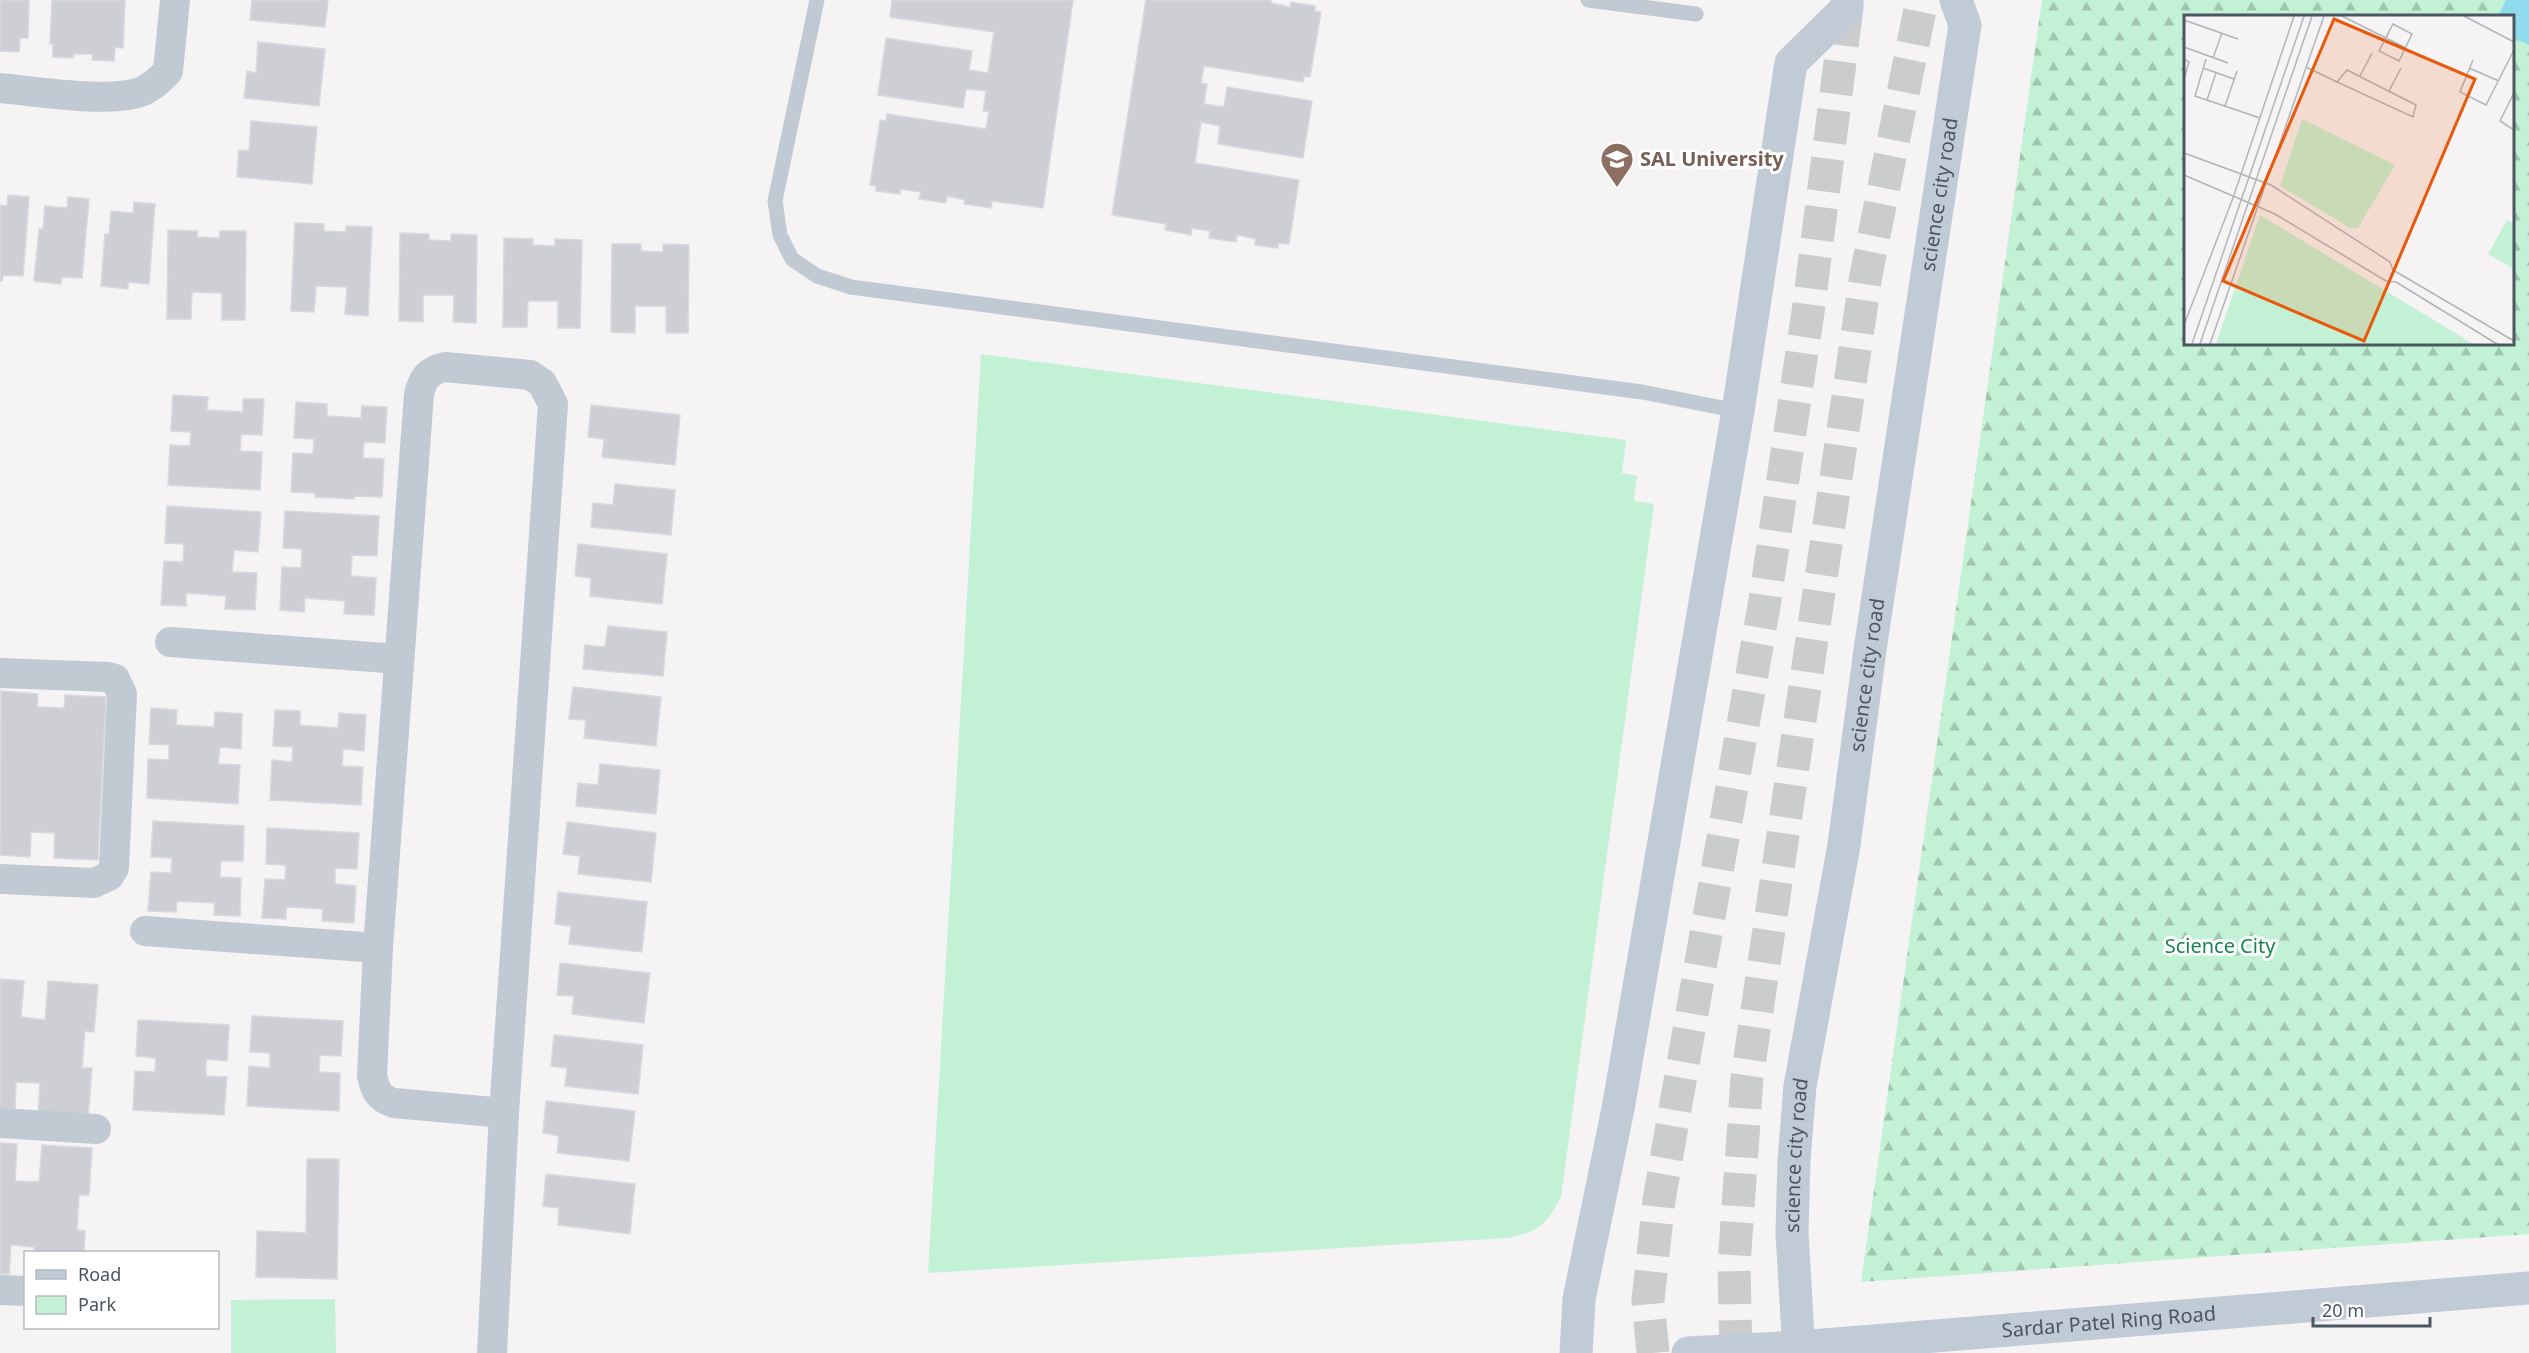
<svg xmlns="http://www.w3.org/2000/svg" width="2529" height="1353" font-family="'Noto Sans',sans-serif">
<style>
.green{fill:#c3f1d5}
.forest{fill:url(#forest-firs);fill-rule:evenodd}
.water{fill:#90daee}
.building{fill:#cdcfd5;stroke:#d7d9de;stroke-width:1.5}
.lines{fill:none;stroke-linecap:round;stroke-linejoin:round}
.secondary-tunnel{stroke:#caccce;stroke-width:33;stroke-dasharray:33 16;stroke-linecap:butt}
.lane{stroke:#c1cad2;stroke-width:15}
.street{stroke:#c1cad2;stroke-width:30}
.secondary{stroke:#c1cbd6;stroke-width:33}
.labels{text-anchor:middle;stroke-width:6;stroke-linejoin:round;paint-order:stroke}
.education-label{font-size:20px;font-weight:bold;fill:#785e54;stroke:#fff;text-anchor:start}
.street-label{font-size:20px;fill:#4a5661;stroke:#fff}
.park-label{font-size:20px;fill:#17864f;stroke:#fff}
.inset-road{fill:none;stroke:#b1b4b9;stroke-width:1.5}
.view{fill:#e8590c;fill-opacity:0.15;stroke:#e8590c;stroke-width:3}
.inset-edge{fill:none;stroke:#4a5661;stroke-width:3}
</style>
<defs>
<pattern id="forest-firs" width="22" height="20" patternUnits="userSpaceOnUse" patternTransform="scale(1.5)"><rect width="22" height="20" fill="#c3f1d5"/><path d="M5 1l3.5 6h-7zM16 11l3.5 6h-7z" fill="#a0c6b0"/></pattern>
</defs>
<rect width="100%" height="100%" fill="#f5f3f3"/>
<g class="green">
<path d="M981 354 1626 440 1622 473 1637 476 1634 501 1654 504 1561 1197C1546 1225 1539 1232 1507 1238L928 1273Z"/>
<polygon points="335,1299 336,1353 231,1353 231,1300"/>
</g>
<path class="forest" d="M2042 0H2529V1234L1861 1282ZM2186 16H2512V344H2186Z"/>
<polygon class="water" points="2506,0 2529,0 2529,45 2513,37 2512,16 2498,16"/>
<g class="building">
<polygon points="0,0 29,0 28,38 20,38 19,52 0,51"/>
<polygon points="52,0 125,0 123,48 115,47 114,61 92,60 93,54 74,54 73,58 53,57 53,44 50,44"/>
<polygon points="252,0 328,0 325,27 250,20"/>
<polygon points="892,0 1073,0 1043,208 992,201 991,208 964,204 965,200 947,196 946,203 919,199 921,192 900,189 900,194 876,191 876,186 870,185 880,120 886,121 887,114 986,129 989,112 983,111 986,91 966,89 963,108 878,95 886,38 972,51 969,70 988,73 994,32 890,17"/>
<polygon points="1146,0 1271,0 1271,3 1290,7 1291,2 1315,6 1315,11 1321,12 1310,77 1304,76 1303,82 1204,66 1201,83 1207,84 1204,104 1224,107 1227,87 1312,101 1303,158 1218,144 1220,126 1201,122 1195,163 1299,180 1289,244 1278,243 1278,248 1255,245 1256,239 1237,235 1236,242 1209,238 1210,231 1192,228 1191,235 1165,230 1166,224 1112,215"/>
<polygon points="258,42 325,49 319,106 244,98 247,71 256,73"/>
<polygon points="251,121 317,127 312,184 237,177 239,150 249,151"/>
<polygon points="8,195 29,197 23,276 3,275 2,281 0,281 0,205 7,206"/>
<polygon points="68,197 89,199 82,278 62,277 61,284 34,281 39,229 43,229 45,206 67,208"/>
<polygon points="134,202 155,204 149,284 128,282 128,289 101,286 105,234 109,234 111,211 133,213"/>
<polygon points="295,223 324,224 324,231 346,232 346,226 372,227 368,316 345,314 347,287 316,286 314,312 291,311"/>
<polygon points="168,230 198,231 197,237 219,238 220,231 246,231 245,320 222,320 222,293 192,292 191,319 167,319"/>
<polygon points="400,233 429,234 429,240 451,241 451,234 477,235 476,323 453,322 454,295 423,295 423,322 399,321"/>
<polygon points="504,238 533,239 533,245 555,246 555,239 582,240 580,328 558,328 558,301 528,301 527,327 503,327"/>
<polygon points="612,244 641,244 641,251 663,252 663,244 689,245 688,333 666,333 666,306 635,306 635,333 611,332"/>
<polygon points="173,395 208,397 207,410 243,412 243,399 264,399 262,435 241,434 240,451 262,452 260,490 168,485 170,445 190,446 191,432 171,431"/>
<polygon points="296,402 327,404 327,416 361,418 362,406 387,407 385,443 364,442 363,458 384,459 382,497 355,496 354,499 315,497 316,493 291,492 293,453 313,454 314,439 294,438"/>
<polygon points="591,405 680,415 675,465 602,457 604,439 588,437"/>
<polygon points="615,484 675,490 671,535 591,527 593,503 613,505"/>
<polygon points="167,506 261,512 258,552 234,550 232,572 257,573 255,610 225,609 226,596 186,593 186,606 161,605 164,561 183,562 184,544 165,543"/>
<polygon points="285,511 379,516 377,556 352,555 351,576 376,578 374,615 344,614 345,601 305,598 304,612 280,610 282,567 301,568 302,549 283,548"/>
<polygon points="578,544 667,554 662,604 590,596 591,578 575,576"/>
<polygon points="608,626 667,632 663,676 583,669 585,645 605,647"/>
<polygon points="573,687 661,697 656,746 584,738 586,720 569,719"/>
<polygon points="1,691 38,694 37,707 64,708 65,695 106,697 98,860 54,858 55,833 31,832 30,857 0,855"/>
<polygon points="151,708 177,710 176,725 214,727 215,712 242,714 241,749 220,747 218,764 240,765 238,804 147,798 148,759 169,760 169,745 149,744"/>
<polygon points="275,710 300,711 300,725 338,728 339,713 366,715 364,751 343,749 342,766 363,767 361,805 270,800 272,760 292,762 293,747 273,746"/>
<polygon points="600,764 660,770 656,814 576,806 578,783 598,785"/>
<polygon points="153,821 244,826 243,861 221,861 220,877 241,878 240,916 214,915 215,903 177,901 176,912 148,911 151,872 171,873 172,858 151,857"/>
<polygon points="567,822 656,833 651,882 578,874 580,856 563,854"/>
<polygon points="267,828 359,833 357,869 335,868 335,884 356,886 354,923 322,921 323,909 286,907 286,919 262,918 265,879 285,880 286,865 266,864"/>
<polygon points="558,892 647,902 642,952 569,944 571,926 555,924"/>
<polygon points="560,963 650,973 644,1023 572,1014 574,996 557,995"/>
<polygon points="0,979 24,981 21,1017 45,1020 48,981 98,985 94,1032 85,1031 82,1068 92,1068 88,1118 38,1114 40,1083 16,1082 15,1111 0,1110"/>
<polygon points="252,1016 343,1021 341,1056 320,1055 319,1072 340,1073 339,1111 247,1106 249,1066 270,1068 270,1053 250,1052"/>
<polygon points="138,1020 229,1025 227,1061 206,1059 206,1076 227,1077 224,1115 133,1110 135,1071 155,1072 156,1058 136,1056"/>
<polygon points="554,1035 643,1045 638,1094 565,1086 567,1068 551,1066"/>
<polygon points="546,1101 635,1111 629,1161 557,1153 559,1136 543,1133"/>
<polygon points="0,1143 17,1144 15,1181 39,1182 42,1145 92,1148 89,1195 79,1195 77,1230 85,1231 84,1252 34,1252 34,1247 11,1245 9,1274 0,1274"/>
<polygon points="307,1159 339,1159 337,1279 256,1277 257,1231 306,1233"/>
<polygon points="546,1174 635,1184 630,1234 558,1225 559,1208 543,1206"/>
</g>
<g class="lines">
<g class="secondary-tunnel">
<polyline points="1653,1353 1648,1300 1659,1200 1764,606 1808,312 1847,8"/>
<polyline points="1736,1353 1734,1265 1747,1078 1866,275 1922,0"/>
</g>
<g class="lane">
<polyline points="817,0 775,201 780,235 792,259 817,276 851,287 1642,392 1738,411"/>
<polyline points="1588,0 1696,14"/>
</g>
<g class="street">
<path d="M0 88C34 91 113 104 143 91 153 86 161 79 168 71L175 0"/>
<path d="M445 367 530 375 542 383 553 404 504 1113 394 1103C378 1098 375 1090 372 1075L378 948 419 394C423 378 428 371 445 367Z"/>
<polyline points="170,642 399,659"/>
<polyline points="0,673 108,677 115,679 122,694 114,868 109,876 94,883 0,879"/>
<polyline points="145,931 378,948"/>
<polyline points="0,1123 96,1129"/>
<polyline points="0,1290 26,1291"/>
<polyline points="492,1353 504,1113"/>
</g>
<g class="secondary">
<polyline points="1576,1353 1579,1299 1618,1109 1738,411 1791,63 1847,8 1847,0"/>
<path id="s1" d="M1688 1353 1799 1347 2529 1288"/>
<path id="s2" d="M1799 1353 1792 1233 1794 1160 1800 1086 1844 845 1871 643 1965 25 1956 0"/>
</g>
</g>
<defs>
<symbol id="university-pin" viewBox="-11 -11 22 30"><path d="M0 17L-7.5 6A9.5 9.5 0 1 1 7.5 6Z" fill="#8d6e63" stroke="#fff"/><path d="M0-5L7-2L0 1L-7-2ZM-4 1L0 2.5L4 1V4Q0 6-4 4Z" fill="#fff"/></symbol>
</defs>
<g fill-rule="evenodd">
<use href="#university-pin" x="1598" y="140" width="38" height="52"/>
</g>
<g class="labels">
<g class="education-label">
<text x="1640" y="166">SAL University</text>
</g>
<g class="street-label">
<text dy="7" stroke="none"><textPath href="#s2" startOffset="1170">science city road</textPath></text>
<text dy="7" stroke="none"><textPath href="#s2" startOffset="684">science city road</textPath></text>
<text dy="7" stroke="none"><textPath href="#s2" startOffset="198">science city road</textPath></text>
<text dy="7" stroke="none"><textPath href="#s1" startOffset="422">Sardar Patel Ring Road</textPath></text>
</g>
<g class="park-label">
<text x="2220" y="953">Science City</text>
</g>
</g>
<g transform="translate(2184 15)">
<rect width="330" height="330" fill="#f5f3f3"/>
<path d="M118 104 211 150 174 213H166L96 171ZM323 205 330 209V254L304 239Z" fill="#c3f1d5"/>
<path d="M76 200 235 296 289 329H32Z" fill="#c3f1d5"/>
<path class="inset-road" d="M158 1 222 33M280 1 330 27M0 5 54 24M209 9 228 19 215 46 195 36ZM0 32 44 48M29 43 38 18M0 44 5 47 0 64M22 44 11 81 76 103M289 45 276 77 302 90 330 35M122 52 153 67M19 53 50 64M285 53 315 66M163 55 232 90 229 102 153 67ZM176 61 188 38M205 76 217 53M330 78 316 106 330 115M23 85 32 58M41 91 53 56M0 138 87 170 206 247 209 255M0 160 91 199 202 266 212 267M209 255 330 326M212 267 313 329M0 310 49 183 110 1M8 329 120 1M16 329 128 1M26 329 140 1"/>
<path class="view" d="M150 4 291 64 180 326 39 266Z"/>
<rect width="330" height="330" class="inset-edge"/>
</g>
<rect x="24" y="1251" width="195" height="78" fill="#ffffff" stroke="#b7bbc0" stroke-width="1.5"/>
<rect x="36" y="1270" width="30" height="9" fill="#c1cbd6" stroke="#b7bbc0" stroke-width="1.5"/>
<text x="78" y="1281" font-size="18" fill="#4a5661">Road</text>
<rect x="36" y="1296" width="30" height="18" fill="#c3f1d5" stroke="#b7bbc0" stroke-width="1.5"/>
<text x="78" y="1311" font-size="18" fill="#4a5661">Park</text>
<path d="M2313 1317v9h117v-9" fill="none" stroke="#4a5661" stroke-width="3"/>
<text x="2322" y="1317" font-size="18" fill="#4a5661" stroke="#ffffff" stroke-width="4.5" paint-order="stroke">20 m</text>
</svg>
